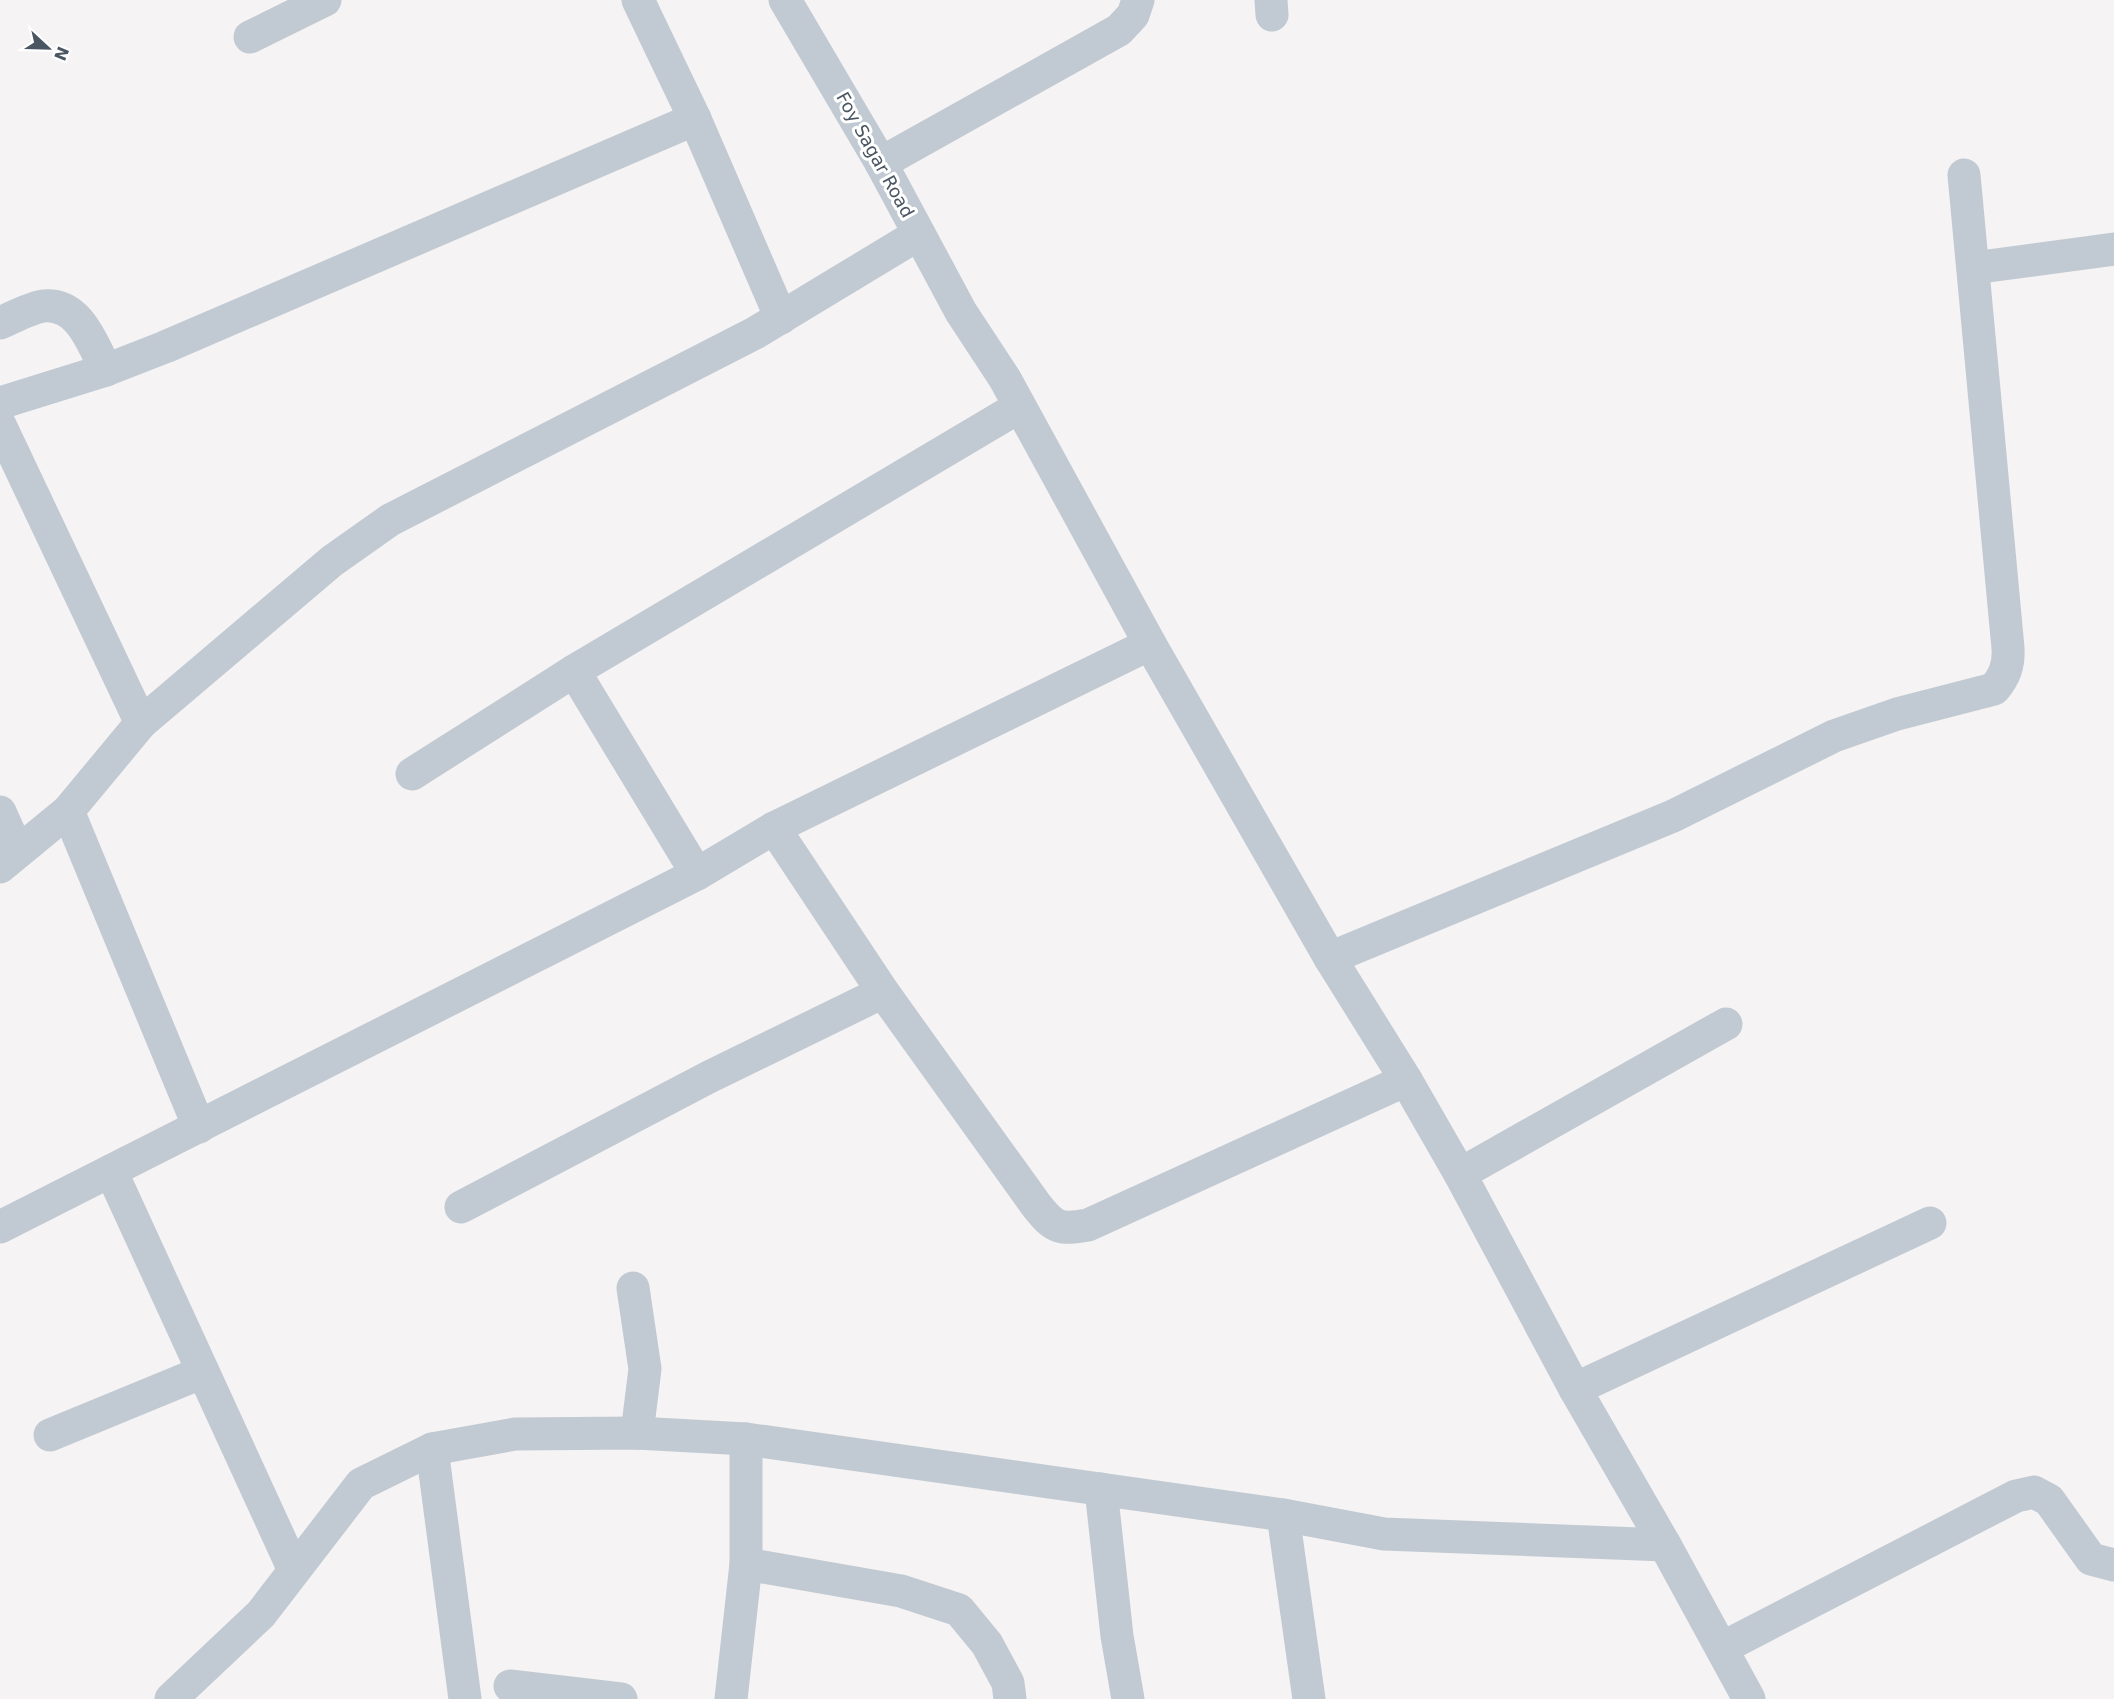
<svg xmlns="http://www.w3.org/2000/svg" width="2114" height="1699" font-family="'DejaVu Sans',sans-serif">
<style>
.lines{fill:none;stroke-linecap:round;stroke-linejoin:round}
.minor{stroke:#c1cad2;stroke-width:33}
.labels{text-anchor:middle;stroke-width:6;stroke-linejoin:round;paint-order:stroke}
.street-label{font-size:18px;fill:#4a5661;stroke:#fff}
</style>
<rect width="100%" height="100%" fill="#f5f3f3"/>
<g class="lines">
<g class="minor">
<polyline points="638,0 695,119 781,318"/>
<polyline points="785,0 881,163 961,312 1005,379 1150,644 1330,958 1406,1080 1460,1174 1575,1389 1665,1545 1749,1699"/>
<polyline points="1271,0 1272,15"/>
<polyline points="250,37 325,0"/>
<polyline points="881,163 1119,30 1133,15 1138,0"/>
<polyline points="1973,268 2114,249"/>
<path d="M0 323C12 318 32 307 44 306 80 303 93 345 106 370"/>
<polyline points="0,403 106,370 165,347 695,119"/>
<polyline points="0,425 141,723"/>
<polyline points="574,671 697,874"/>
<polyline points="412,774 574,671 1019,407"/>
<polyline points="68,811 199,1127"/>
<polyline points="0,812 18,852"/>
<path d="M774 828 883 992 1036 1205C1054 1228 1059 1230 1088 1225L1406 1080"/>
<polyline points="0,867 68,811 141,723 332,561 390,520 755,333 919,234"/>
<path d="M1330 958 1673 816 1834 736 1897 714 1994 689C2005 676 2009 665 2008 648L1964 175"/>
<polyline points="111,1171 294,1570"/>
<polyline points="1460,1174 1726,1024"/>
<polyline points="461,1207 709,1077 883,992"/>
<polyline points="0,1227 697,874 774,828 1150,644"/>
<polyline points="633,1288 645,1369 637,1433"/>
<polyline points="1575,1389 1930,1223"/>
<polyline points="50,1435 203,1372"/>
<polyline points="432,1449 465,1699"/>
<polyline points="1101,1489 1117,1636 1128,1699"/>
<polyline points="1283,1515 1309,1699"/>
<polyline points="746,1564 901,1591 959,1610 987,1644 1008,1683 1010,1699"/>
<polyline points="1722,1648 2016,1496 2034,1492 2049,1500 2091,1559 2114,1565"/>
<polyline points="510,1686 621,1699"/>
<polyline points="171,1699 261,1614 361,1484 432,1449 515,1434 637,1433 746,1439 1283,1515 1384,1534 1665,1545"/>
<polyline points="731,1699 746,1564 746,1439"/>
</g>
</g>
<g class="labels">
<g class="street-label">
<text transform="translate(875 155) rotate(61)" y="6">Foy Sagar Road</text>
</g>
</g>
<g transform="translate(48 48) rotate(112)" stroke="#ffffff" stroke-width="4.5" paint-order="stroke">
<path d="M0-4.5L10 22L0 15L-10 22Z" fill="#4a5661"/>
<text y="-9" font-size="16" font-weight="bold" text-anchor="middle" fill="#4a5661">N</text>
</g>
</svg>
